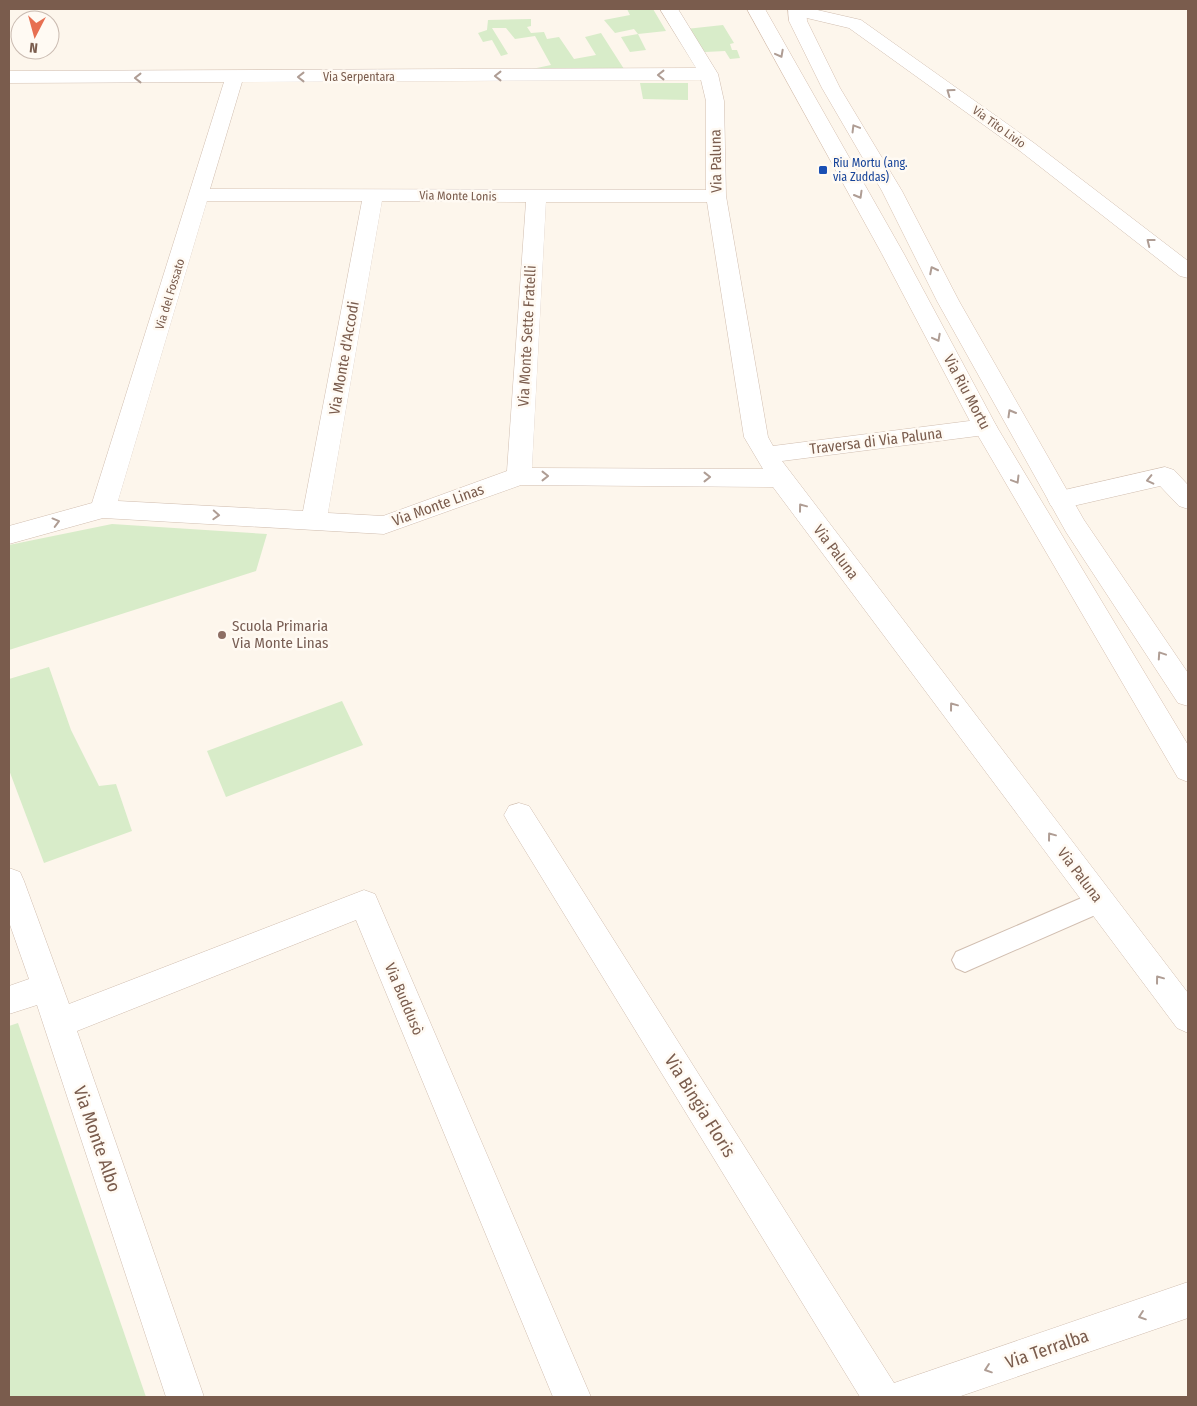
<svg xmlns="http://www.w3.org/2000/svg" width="1197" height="1406" font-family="'Fira Sans Condensed',sans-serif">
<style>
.green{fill:#d8ecc9}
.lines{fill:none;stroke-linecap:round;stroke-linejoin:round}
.lane-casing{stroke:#d1beb0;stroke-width:2}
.street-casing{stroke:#d1beb0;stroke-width:1}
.secondary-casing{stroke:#d6c0b0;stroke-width:1}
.lane{fill:#fff;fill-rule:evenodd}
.street{fill:#fff;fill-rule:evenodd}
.secondary{fill:#fff;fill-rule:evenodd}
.oneway{stroke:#af9d94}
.transit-dot{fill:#1a4fb4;stroke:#fffaf3;stroke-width:2}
.education-dot{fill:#8d6e63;stroke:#fffaf3;stroke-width:2}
.labels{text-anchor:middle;stroke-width:5;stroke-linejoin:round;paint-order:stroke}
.far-street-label{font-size:12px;fill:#7a5c4d;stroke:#fffaf3}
.far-transit-label{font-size:12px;fill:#164399;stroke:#fffaf3;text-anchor:start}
.street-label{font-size:15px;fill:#7a5c4d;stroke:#fffaf3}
.education-label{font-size:15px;fill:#785e54;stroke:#fffaf3;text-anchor:start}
.near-street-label{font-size:18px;fill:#7a5c4d;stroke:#fffaf3}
</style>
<rect width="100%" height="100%" fill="#fdf6ec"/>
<g class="green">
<polygon points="627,9 653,9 666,31 638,34 646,50 630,52 621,37 638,34 634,29 615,33 604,20 630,15"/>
<polygon points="531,19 531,26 527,27 531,33 544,32 547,39 559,37 574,59 596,55 585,37 601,33 624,69 527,70 551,65 535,36 515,39 506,28 492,28 508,54 501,56 492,40 483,42 478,33 487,30 488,20"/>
<polygon points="723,25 734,43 730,44 732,50 737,50 740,58 730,59 725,51 705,52 686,29"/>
<polygon points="640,83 688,83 688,100 643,99"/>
<polygon points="112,524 267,534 256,571 9,650 9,545"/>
<polygon points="49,667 71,730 99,786 116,784 132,831 44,863 9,770 9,679"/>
<polygon points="342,701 363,745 226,797 207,751"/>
<polygon points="18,1023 146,1397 9,1397 9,1026"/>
</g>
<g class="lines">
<defs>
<polygon id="lane" points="1100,890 1109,893 1112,901 1109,909 974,968 965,972 956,968 952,960 956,952"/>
<g id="street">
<path d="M660 9H678L718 74 724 101 726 196 768 437 773 446 985 419 993 421 997 427 993 433 985 435 782 461 1188 993V1033L1177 1028 773 487 521 485 384 534 103 518 9 544V526L92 503 224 82 9 83V71L696 68ZM701 80 706 101V190L210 189 242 82ZM207 201H362L303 511 118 501ZM382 201 526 202 507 471 383 516 328 513ZM546 202H707L744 437 763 469 532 468Z"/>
<polygon points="788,9 813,9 861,20 1034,143 1188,261 1188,278 1180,276 1020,151 849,28 790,14"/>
<polygon points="1165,467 1174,470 1188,485 1188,509 1179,506 1160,486 1060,509 1051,506 1048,500 1051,494 1060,491"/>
<polygon points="519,803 529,806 894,1383 1188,1282 1188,1318 958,1397 860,1397 509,824 504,815 509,806"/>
<polygon points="9,868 20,872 24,881 69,1004 364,890 375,894 591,1397 553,1397 356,920 77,1031 204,1397 166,1397 37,1005 9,1014 9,986 29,979 9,922"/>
</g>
<g id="secondary">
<polygon points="747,9 765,9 904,254 997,427 1188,745 1188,782 1178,778 973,427 882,254"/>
<polygon points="788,9 806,9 807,21 840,88 902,191 959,301 1084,520 1188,673 1188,706 1178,703 1066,532 937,301 882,191 822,88 789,21"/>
</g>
</defs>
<use href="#lane" class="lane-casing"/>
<use href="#street" class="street-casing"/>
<use href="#secondary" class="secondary-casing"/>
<use href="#lane" class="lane"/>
<use href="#street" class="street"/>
<use href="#secondary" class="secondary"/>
</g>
<defs><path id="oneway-chevron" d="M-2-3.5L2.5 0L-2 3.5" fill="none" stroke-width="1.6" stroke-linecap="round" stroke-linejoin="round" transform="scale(1.25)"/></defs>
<g class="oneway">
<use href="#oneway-chevron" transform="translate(780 54) rotate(62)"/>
<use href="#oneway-chevron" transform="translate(661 75) rotate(180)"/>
<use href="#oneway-chevron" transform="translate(498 76) rotate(180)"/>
<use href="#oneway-chevron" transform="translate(301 77) rotate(180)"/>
<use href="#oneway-chevron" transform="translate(138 78) rotate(-180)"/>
<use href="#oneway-chevron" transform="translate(950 92) rotate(-144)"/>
<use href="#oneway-chevron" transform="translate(855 128) rotate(-121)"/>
<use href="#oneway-chevron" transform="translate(859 195) rotate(60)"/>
<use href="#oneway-chevron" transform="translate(1150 242) rotate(-142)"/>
<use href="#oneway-chevron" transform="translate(933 270) rotate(-117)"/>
<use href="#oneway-chevron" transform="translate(937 338) rotate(62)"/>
<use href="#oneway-chevron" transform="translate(1011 413) rotate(-120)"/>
<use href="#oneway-chevron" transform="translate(545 476)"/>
<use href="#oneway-chevron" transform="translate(707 477)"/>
<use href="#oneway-chevron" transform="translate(1016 480) rotate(59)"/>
<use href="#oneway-chevron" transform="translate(1150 480) rotate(167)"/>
<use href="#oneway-chevron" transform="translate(802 507) rotate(-127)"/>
<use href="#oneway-chevron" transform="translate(216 515) rotate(3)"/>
<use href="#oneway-chevron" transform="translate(56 522) rotate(-15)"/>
<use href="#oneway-chevron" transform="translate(1161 655) rotate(-124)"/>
<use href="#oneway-chevron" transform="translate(953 706) rotate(-127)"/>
<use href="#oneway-chevron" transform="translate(1051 836) rotate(-127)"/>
<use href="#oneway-chevron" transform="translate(1159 979) rotate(-127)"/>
<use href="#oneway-chevron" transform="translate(1142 1316) rotate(161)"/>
<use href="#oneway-chevron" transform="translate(988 1369) rotate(161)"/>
</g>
<rect class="transit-dot" x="818" y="165" width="10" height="10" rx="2.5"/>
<circle class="education-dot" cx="222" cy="635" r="5"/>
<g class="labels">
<g class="far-street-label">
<text x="359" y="81">Via Serpentara</text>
<text transform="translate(999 127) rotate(36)" y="4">Via Tito Livio</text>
<text transform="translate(458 196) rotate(1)" y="4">Via Monte Lonis</text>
<text transform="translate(170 294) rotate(-73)" y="4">Via del Fossato</text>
</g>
<g class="far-transit-label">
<text x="833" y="167">Riu Mortu (ang.<tspan x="833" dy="14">via Zuddas)</tspan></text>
</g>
<g class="street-label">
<text transform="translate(716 161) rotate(-91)" y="5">Via Paluna</text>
<text transform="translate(527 336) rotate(-87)" y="5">Via Monte Sette Fratelli</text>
<text transform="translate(344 358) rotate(-80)" y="5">Via Monte d'Accodi</text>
<text transform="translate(967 392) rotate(62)" y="5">Via Riu Mortu</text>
<text transform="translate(876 441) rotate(-7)" y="5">Traversa di Via Paluna</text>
<text transform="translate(438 505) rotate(-20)" y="5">Via Monte Linas</text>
<text transform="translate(836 552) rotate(53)" y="5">Via Paluna</text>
<text transform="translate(1080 875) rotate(53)" y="5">Via Paluna</text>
<text transform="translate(404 999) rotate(67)" y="5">Via Buddusò</text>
</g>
<g class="education-label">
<text x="232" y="631">Scuola Primaria<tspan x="232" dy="17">Via Monte Linas</tspan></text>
</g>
<g class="near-street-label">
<text transform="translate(700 1106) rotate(58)" y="6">Via Bingia Floris</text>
<text transform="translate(97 1139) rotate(71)" y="6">Via Monte Albo</text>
<text transform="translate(1047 1349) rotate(-19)" y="6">Via Terralba</text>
</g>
</g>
<rect width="1197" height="1406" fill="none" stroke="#7a5c4d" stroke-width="20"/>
<g transform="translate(35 35) rotate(186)"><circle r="24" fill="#fffaf3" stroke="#cabbb1"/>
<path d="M0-4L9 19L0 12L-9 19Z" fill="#e76f51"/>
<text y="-8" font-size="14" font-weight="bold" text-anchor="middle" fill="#7a5c4d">N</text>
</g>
</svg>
